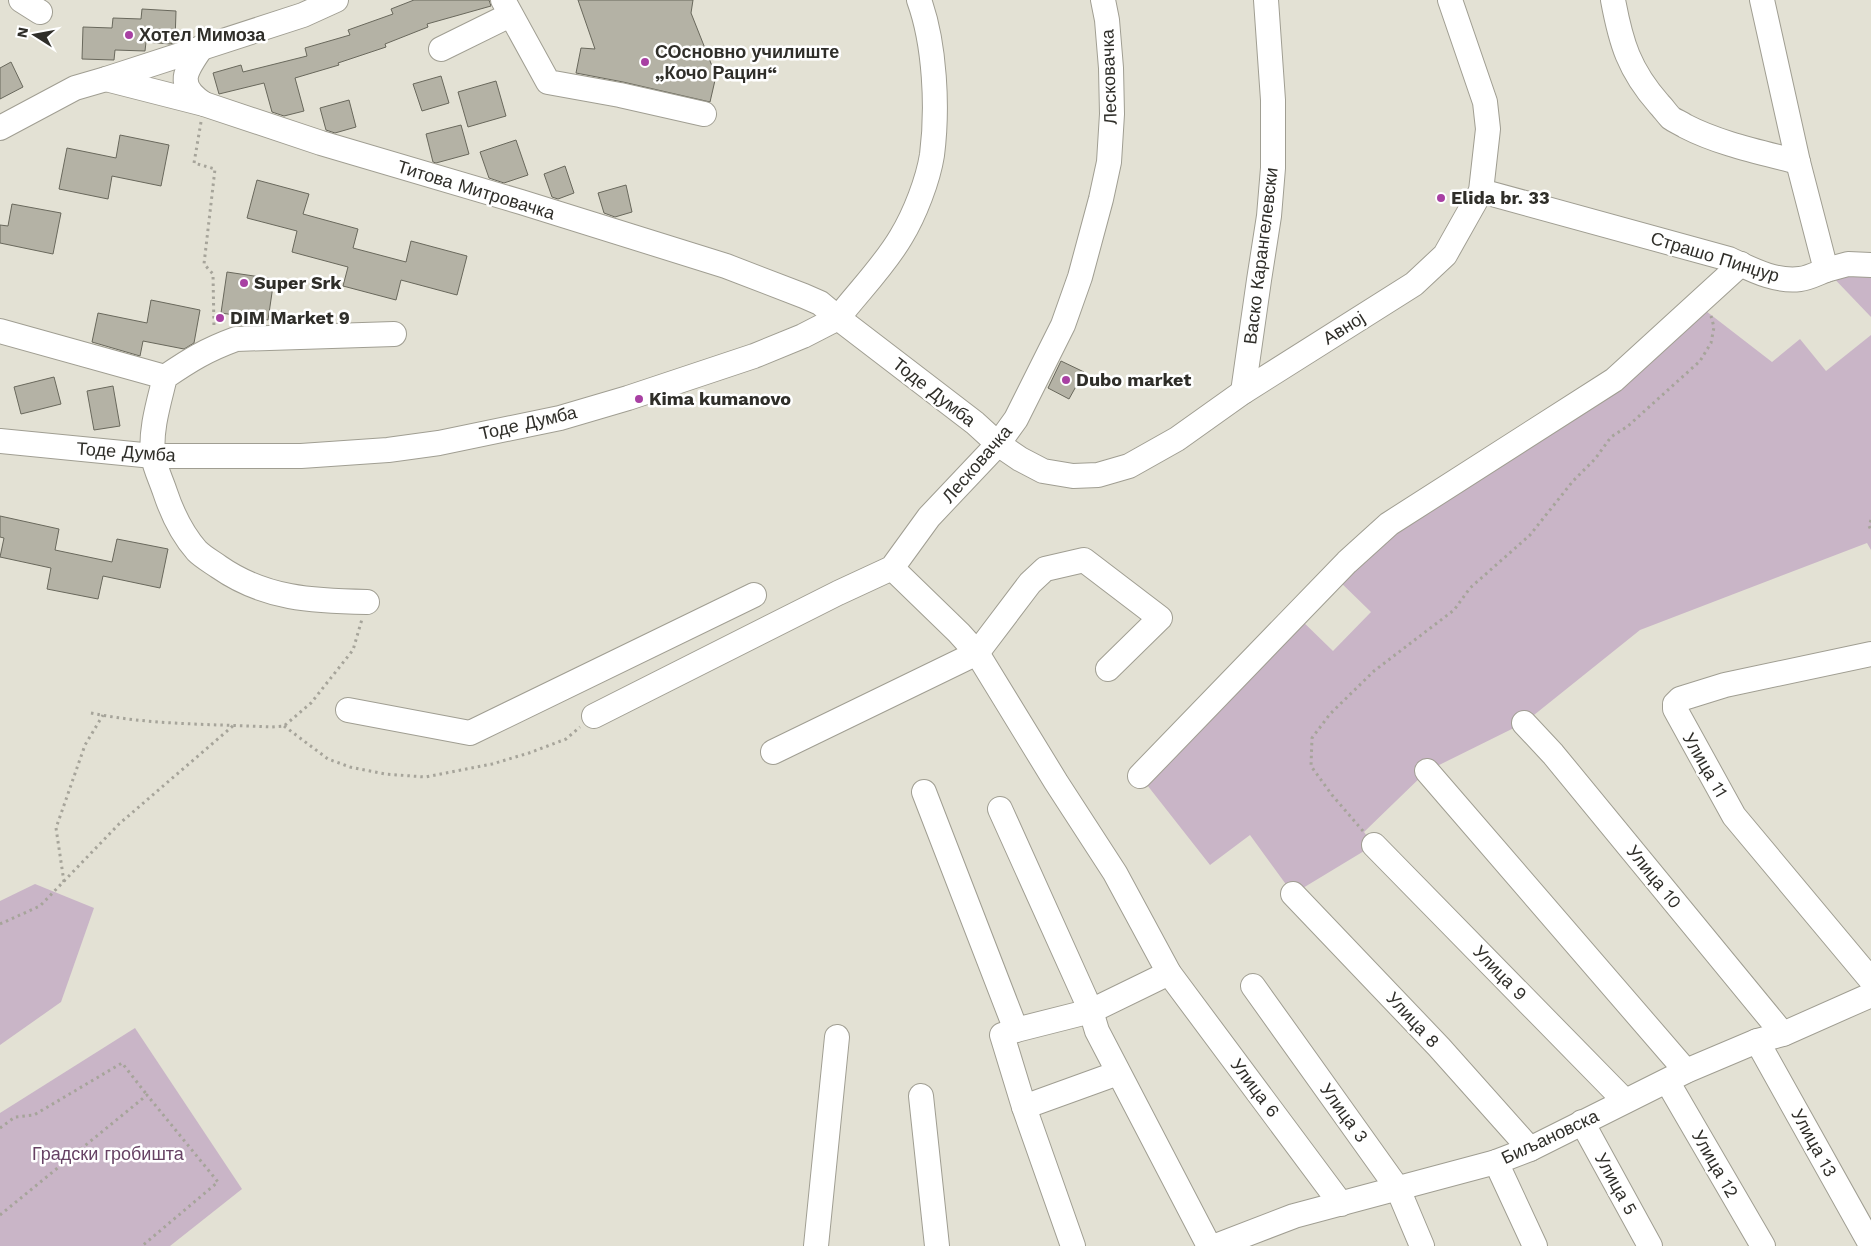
<svg xmlns="http://www.w3.org/2000/svg" width="1871" height="1246" font-family="'Work Sans',sans-serif">
<style>
.green{fill:#c9b5c7}
.building{fill:#b4b2a5;stroke:#69685c}
.lines{fill:none;stroke-linecap:round;stroke-linejoin:round}
.minor-casing{stroke:#a09e92;stroke-width:26}
.path{stroke:#a6a49a;stroke-width:3;stroke-dasharray:2.5 4;stroke-linecap:butt}
.minor{stroke:#fff;stroke-width:24}
.poi-dot{fill:#a840a3;stroke:#fff;stroke-width:2}
.labels{text-anchor:middle;stroke-width:5;stroke-linejoin:round;paint-order:stroke}
.poi-label{font-size:18px;font-weight:bold;fill:#2f2e29;stroke:#fff;text-anchor:start}
.street-label{font-size:18px;fill:#2f2e29;stroke:#fff}
.park-label{font-size:18px;fill:#674264;stroke:#fff}
</style>
<rect width="100%" height="100%" fill="#e3e1d4"/>
<g class="green">
<polygon points="1871,265 1871,317 1826,270"/>
<polygon points="1706,311 1772,362 1800,339 1826,371 1871,335 1871,550 1867,543 1640,630 1524,723 1427,771 1364,832 1374,845 1293,894 1250,835 1210,865 1140,776 1296,615 1333,651 1371,612 1334,576"/>
<polygon points="35,884 94,908 61,1002 0,1045 0,901"/>
<polygon points="135,1028 242,1189 170,1246 0,1246 0,1113"/>
</g>
<g class="building">
<polygon points="414,0 489,0 491,6 427,24 428,27 385,44 386,47 338,63 339,65 295,78 304,111 284,116 272,112 264,83 219,94 213,73 241,65 243,72 307,56 305,48 350,35 348,30 393,14 391,9"/>
<polygon points="578,0 693,0 691,13 716,76 710,102 623,82 576,73 581,48 595,49"/>
<polygon points="142,9 176,11 175,42 170,44 146,42 145,51 115,50 114,60 82,59 83,27 112,28 113,18 141,19"/>
<polygon points="11,62 23,87 0,99 0,68"/>
<polygon points="441,76 449,103 422,111 413,84"/>
<polygon points="496,81 506,116 468,127 458,92"/>
<polygon points="349,100 356,127 335,133 326,130 320,108"/>
<polygon points="461,125 469,154 436,163 433,162 426,134"/>
<polygon points="120,135 169,145 161,186 112,176 108,199 59,189 67,148 116,158"/>
<polygon points="516,140 528,175 504,183 489,178 480,152"/>
<polygon points="565,166 574,193 558,199 552,197 544,174"/>
<polygon points="257,180 309,194 303,214 358,229 353,248 406,262 411,241 467,256 457,295 401,280 396,300 343,286 348,267 292,252 297,231 247,218"/>
<polygon points="626,185 632,212 615,217 604,213 598,193"/>
<polygon points="12,204 61,213 53,254 0,243 0,225 8,226"/>
<polygon points="227,272 274,279 268,320 221,313"/>
<polygon points="151,300 200,310 194,343 184,349 143,341 140,356 92,342 98,313 147,323"/>
<polygon points="1061,361 1084,372 1069,399 1048,388"/>
<polygon points="54,377 61,404 21,414 14,387"/>
<polygon points="113,386 120,426 94,430 87,391"/>
<polygon points="0,516 59,529 55,550 112,562 117,539 168,549 160,588 103,576 98,599 47,589 51,568 0,557 4,538 0,537"/>
</g>
<g class="lines">
<defs>
<g id="minor">
<polyline points="21,0 40,12"/>
<polyline points="503,0 548,82 620,95 704,114"/>
<path d="M1613 0C1621 43 1629 70 1659 104 1663 108 1667 114 1671 118 1675 121 1681 123 1685 126 1720 144 1760 152 1798 162"/>
<path d="M202 47C185 71 175 85 204 104"/>
<polyline points="441,49 510,15"/>
<path d="M106 79 204 104 321 143 521 202 726 266 804 296 820 303 838 318C859 291 884 266 901 237 915 214 928 180 932 155 938 108 935 44 919 0"/>
<polyline points="0,128 75,88 106,79 303,15 336,0"/>
<path d="M1481 191 1729 259C1751 269 1774 282 1800 279 1809 278 1818 273 1826 270L1798 162 1762 0"/>
<polyline points="1826,270 1848,264 1871,265"/>
<polyline points="0,331 165,377"/>
<polyline points="1243,392 1259,280 1269,216 1273,168 1273,100 1266,0"/>
<polyline points="0,441 153,456 301,456 388,450 439,443 560,418 628,398 754,356 803,336 838,318 975,423 998,444 1020,459 1043,471 1073,476 1098,475 1129,466 1177,439 1243,392 1414,284 1445,255 1481,191 1488,129 1485,102 1450,0"/>
<polyline points="892,568 959,633 977,653 1056,782 1115,873 1169,973 1341,1204"/>
<path d="M367 602C313 601 265 599 219 567 212 562 203 557 197 551 182 534 172 513 165 492 161 480 155 468 153 456 150 430 159 402 165 377 190 360 206 350 236 339L394 334"/>
<polyline points="1871,654 1725,685 1680,699 1675,704 1675,709 1734,816 1871,980"/>
<polyline points="348,710 470,733 754,595"/>
<polyline points="594,716 838,593 892,568 929,517 998,444 1016,419 1063,325 1080,277 1101,199 1109,162 1112,114 1111,68 1107,20 1103,0"/>
<polyline points="1524,723 1553,754 1783,1034"/>
<polyline points="773,752 977,653 1030,583 1045,569 1084,560 1160,618 1108,669"/>
<polyline points="1427,771 1686,1071"/>
<polyline points="1140,776 1347,562 1389,524 1614,380 1741,264"/>
<polyline points="924,792 1016,1030 1091,1011 1169,973"/>
<polyline points="1000,809 1091,1011 1097,1031 1209,1246"/>
<polyline points="1374,845 1625,1101"/>
<polyline points="1293,894 1439,1047 1530,1149"/>
<polyline points="1253,986 1398,1189 1422,1246"/>
<polyline points="1016,1030 1002,1035 1024,1107 1073,1246"/>
<polyline points="1757,1041 1871,1245"/>
<polyline points="1667,1081 1763,1246"/>
<polyline points="921,1096 937,1246"/>
<polyline points="1024,1107 1118,1073"/>
<polyline points="1582,1122 1650,1246"/>
<polyline points="1496,1162 1535,1246"/>
<polyline points="816,1246 837,1037"/>
<polyline points="1216,1246 1294,1216 1496,1162 1530,1149 1686,1071 1757,1041 1783,1034 1871,995"/>
</g>
</defs>
<use href="#minor" class="minor-casing"/>
<g class="path">
<polyline points="201,122 194,163 215,169 204,264 213,274 214,329"/>
<polyline points="1871,520 1869,526 1871,530"/>
<path d="M91 713C149 725 212 724 271 727L284 726 311 703 353 650 362 619"/>
<polyline points="284,726 328,759 350,767 385,774 425,777 492,764 529,753 566,739 580,727"/>
<polyline points="1363,831 1332,795 1311,766 1312,738 1330,714 1374,671 1454,610 1470,588 1530,535 1573,481 1595,459 1611,437 1628,426 1700,361 1711,343 1714,327 1711,316"/>
<polyline points="64,882 56,828 85,745 103,715"/>
<polyline points="0,924 40,906 119,824 234,725"/>
<polyline points="0,1128 15,1117 34,1115 122,1063 147,1095"/>
<polyline points="0,1215 147,1095 218,1182 142,1246"/>
</g>
<use href="#minor" class="minor"/>
</g>
<g class="poi-dot">
<circle cx="129" cy="35" r="5"/>
<circle cx="645" cy="62" r="5"/>
<circle cx="1441" cy="198" r="5"/>
<circle cx="244" cy="283" r="5"/>
<circle cx="220" cy="318" r="5"/>
<circle cx="1066" cy="380" r="5"/>
<circle cx="639" cy="399" r="5"/>
</g>
<g class="labels">
<g class="poi-label">
<text x="139" y="41">Хотел Мимоза</text>
<text x="655" y="58">СОсновно училиште<tspan x="655" dy="21">„Кочо Рацин“</tspan></text>
<text x="1451" y="204">Elida br. 33</text>
<text x="254" y="289">Super Srk</text>
<text x="230" y="324">DIM Market 9</text>
<text x="1076" y="386">Dubo market</text>
<text x="649" y="405">Kima kumanovo</text>
</g>
<g class="street-label">
<text transform="translate(1109 77) rotate(-92)" y="6">Лесковачка</text>
<text transform="translate(476 190) rotate(17)" y="6">Титова Митровачка</text>
<text transform="translate(1261 256) rotate(-83)" y="6">Васко Карангелевски</text>
<text transform="translate(1715 257) rotate(17)" y="6">Страшо Пинџур</text>
<text transform="translate(1344 328) rotate(-32)" y="6">Авној</text>
<text transform="translate(934 392) rotate(38)" y="6">Тоде Думба</text>
<text transform="translate(528 423) rotate(-13)" y="6">Тоде Думба</text>
<text transform="translate(126 452) rotate(4)" y="6">Тоде Думба</text>
<text transform="translate(977 464) rotate(-49)" y="6">Лесковачка</text>
<text transform="translate(1705 765) rotate(60)" y="6">Улица 11</text>
<text transform="translate(1654 877) rotate(51)" y="6">Улица 10</text>
<text transform="translate(1500 973) rotate(46)" y="6">Улица 9</text>
<text transform="translate(1413 1020) rotate(47)" y="6">Улица 8</text>
<text transform="translate(1255 1088) rotate(53)" y="6">Улица 6</text>
<text transform="translate(1344 1113) rotate(54)" y="6">Улица 3</text>
<text transform="translate(1550 1137) rotate(-25)" y="6">Биљановска</text>
<text transform="translate(1814 1143) rotate(61)" y="6">Улица 13</text>
<text transform="translate(1715 1164) rotate(60)" y="6">Улица 12</text>
<text transform="translate(1616 1184) rotate(61)" y="6">Улица 5</text>
</g>
<g class="park-label">
<text x="108" y="1160">Градски гробишта</text>
</g>
</g>
<g transform="translate(35 35) rotate(281)" stroke="#ffffff" stroke-width="4" paint-order="stroke">
<path d="M0-4L9 19L0 12L-9 19Z" fill="#2f2e29"/>
<text y="-8" font-size="14" font-weight="bold" text-anchor="middle" fill="#2f2e29">N</text>
</g>
</svg>
